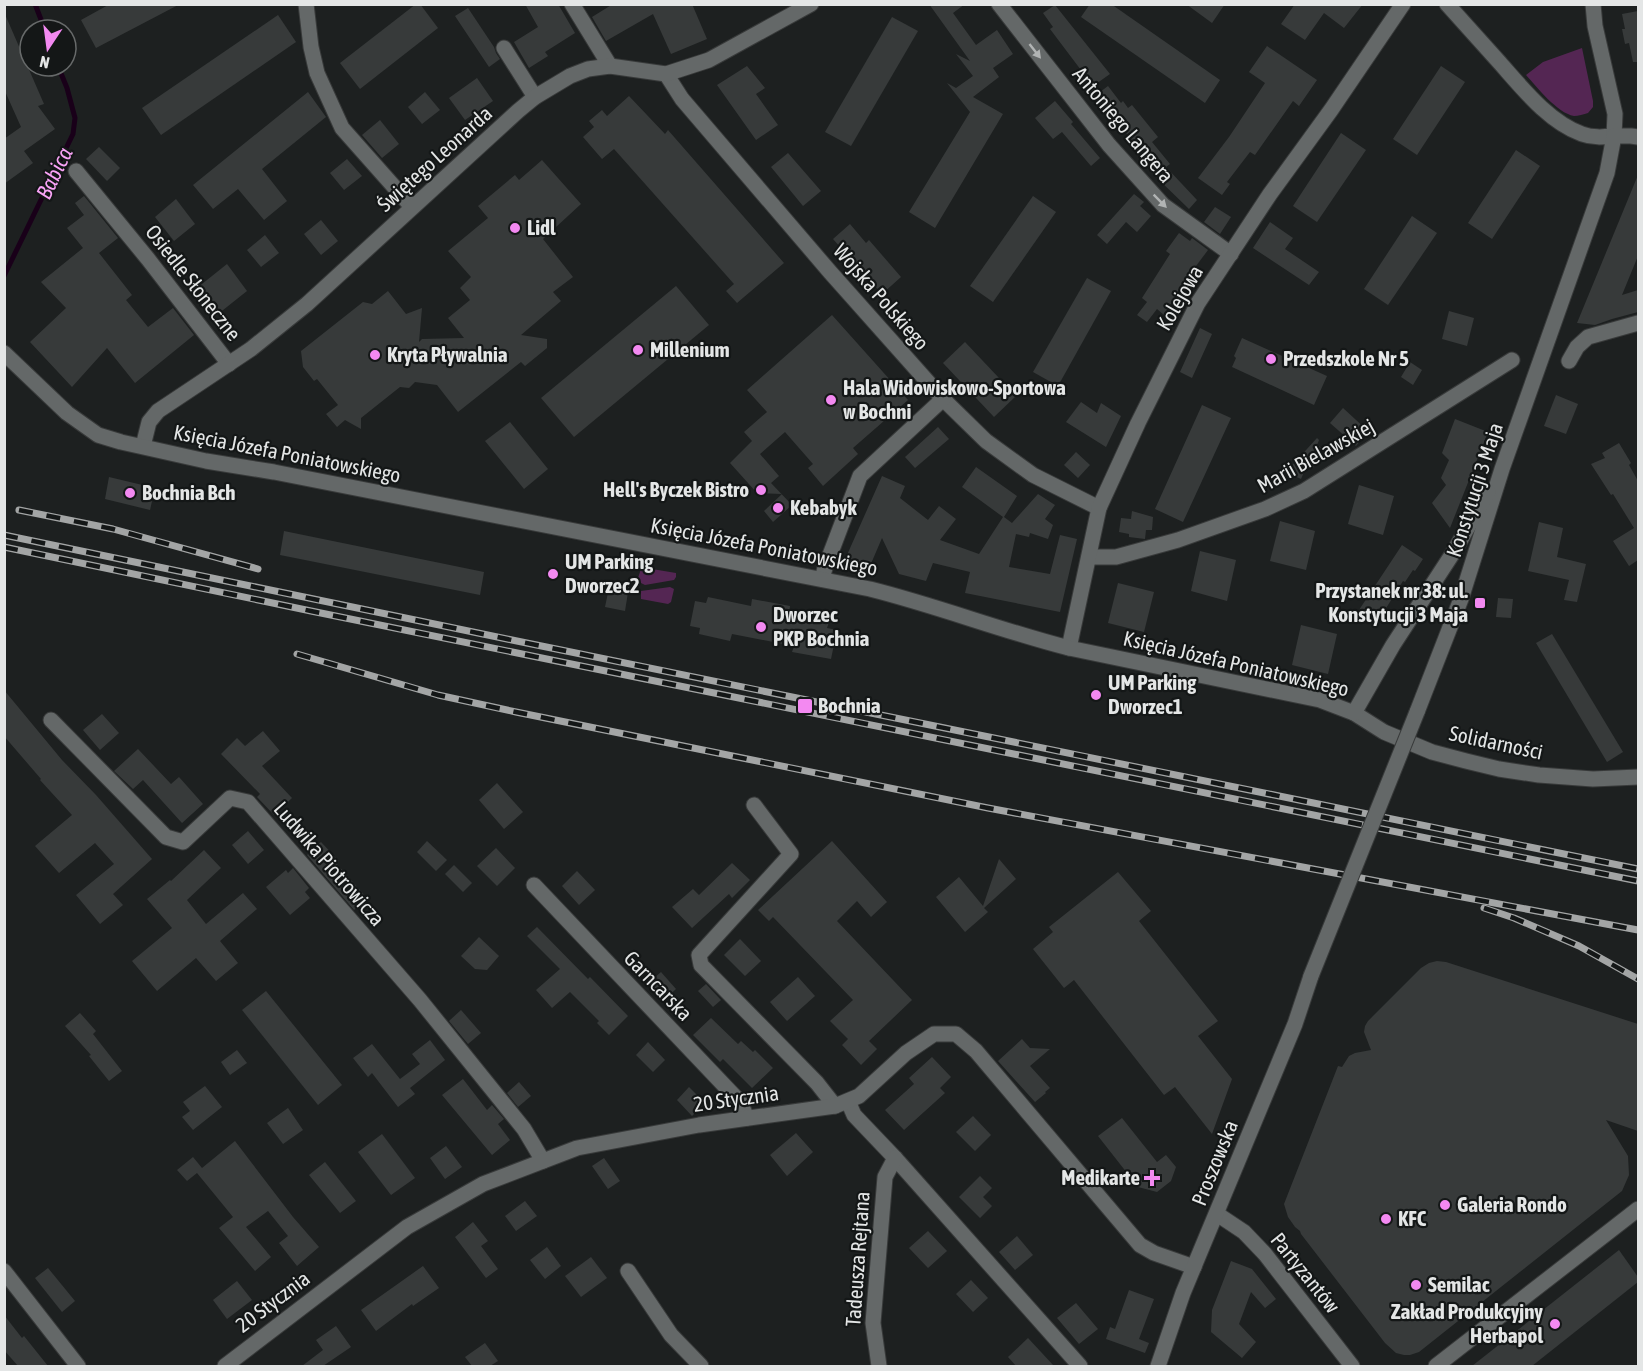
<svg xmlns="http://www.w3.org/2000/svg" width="1643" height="1371" font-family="'Asap Condensed',sans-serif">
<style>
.green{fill:#542653}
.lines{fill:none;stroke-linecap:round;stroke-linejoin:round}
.stream{stroke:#190019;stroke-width:5}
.building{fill:#373a3a}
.minor-casing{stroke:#383a3a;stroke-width:17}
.tertiary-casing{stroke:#383a3a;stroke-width:17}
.secondary-casing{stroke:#383a3a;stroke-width:17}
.minor{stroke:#646868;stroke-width:15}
.tertiary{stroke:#646868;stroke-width:15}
.secondary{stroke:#646868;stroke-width:15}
.rail-casing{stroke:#a3a5a5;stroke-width:7}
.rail{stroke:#141717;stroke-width:4.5;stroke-dasharray:14;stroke-linecap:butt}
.secondary-bridge-casing{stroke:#383a3a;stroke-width:17;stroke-linecap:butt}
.secondary-bridge{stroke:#646868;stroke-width:15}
.oneway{fill:#b1b4b4}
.poi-dot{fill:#f389f1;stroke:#141717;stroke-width:2}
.labels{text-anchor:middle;stroke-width:4.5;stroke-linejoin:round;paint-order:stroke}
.street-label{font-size:21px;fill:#e4e6e6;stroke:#141717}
.poi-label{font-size:21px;font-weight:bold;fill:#e4e6e6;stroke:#141717;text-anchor:start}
.water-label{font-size:22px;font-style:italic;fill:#f9a3f6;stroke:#141717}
</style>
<rect width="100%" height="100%" fill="#1d2020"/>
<g class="green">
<path d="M1582 48 1593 101V107L1588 113C1584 114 1578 116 1574 116 1557 113 1537 87 1526 75L1543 62Z"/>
<polygon points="646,568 676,573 676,577 674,580 645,585 641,583 638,578 641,569"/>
<polygon points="670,587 674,589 671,602 668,604 641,599 641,591"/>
</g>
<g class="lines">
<g class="stream">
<polyline points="35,4 45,30"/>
<polyline points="4,276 73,134 75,118 67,88 58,66"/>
</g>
</g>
<g class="building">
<polygon points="110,4 180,4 96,48 81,20"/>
<polygon points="416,4 420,4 438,28 360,89 340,63"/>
<polygon points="525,4 558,4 575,33 545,52 548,56 529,68 514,42 538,27"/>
<polygon points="613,4 692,4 707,39 671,54 653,14 606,41 592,17"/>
<polygon points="929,4 965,4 953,13 976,45 997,30 1013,54 993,68 999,77 973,97 1003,114 935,228 909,212 970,112 947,83 956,88 973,76 956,54 970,61"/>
<polygon points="1090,4 1111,4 1220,80 1205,103 1081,17"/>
<polygon points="1186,4 1225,4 1212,23"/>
<polygon points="1295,4 1363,4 1344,28 1324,13 1305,40 1281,24"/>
<polygon points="1055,5 1110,74 1093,86 1050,29 1053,27 1043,13"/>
<polygon points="468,8 494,47 496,53 500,59 489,67 455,16"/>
<polygon points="1638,11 1638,62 1633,62 1629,43 1625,44 1622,29 1625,29 1622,14"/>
<polygon points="4,12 44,104 38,106 55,129 24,151 33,163 4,184 4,139 21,127 4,89"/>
<polygon points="278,15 296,42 161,135 142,108"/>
<polygon points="892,17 918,31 851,146 825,132"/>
<polygon points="1267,46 1317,80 1299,106 1293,101 1255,155 1250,152 1227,182 1230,184 1222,195 1198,178 1229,137 1265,83 1249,72"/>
<polygon points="747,66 765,88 756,94 778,125 756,140 717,85"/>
<polygon points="1441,66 1465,82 1417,155 1393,139"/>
<polygon points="477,78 493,101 465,120 449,98"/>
<polygon points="1108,86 1121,103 1123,101 1128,108 1132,105 1158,137 1152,142 1170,164 1166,167 1197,200 1189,209 1155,176 1135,151 1138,148 1096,95"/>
<polygon points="308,92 326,117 262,169 287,201 264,220 238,189 213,209 193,185"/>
<polygon points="425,92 440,110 422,124 408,107"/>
<polygon points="629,96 665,134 668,130 784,263 737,303 726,291 734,284 614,149 602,159 583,137 594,127 589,121 602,110 607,116"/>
<polygon points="1055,101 1073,122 1071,124 1100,158 1091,166 1062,132 1053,139 1035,118"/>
<polygon points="380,120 399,144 382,158 362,135"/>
<polygon points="1341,133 1366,150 1317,222 1293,206"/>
<polygon points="99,147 120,168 107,181 86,159"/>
<polygon points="1516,150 1540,166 1492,239 1468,223"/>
<polygon points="788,153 821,191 803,206 771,167"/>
<polygon points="347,159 362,176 344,190 330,173"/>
<polygon points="542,160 581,204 543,239 573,277 553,292 561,301 521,335 547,339 547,348 525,366 521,362 458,412 437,385 415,382 409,388 400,387 361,418 361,429 345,420 337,427 326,414 338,405 317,379 314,381 303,367 301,351 363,302 372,304 388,291 406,314 422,308 419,342 422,339 464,338 448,318 470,300 460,288 471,277 448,251 488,218 478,206 515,175 519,180"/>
<polygon points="1638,175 1638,256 1622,295 1638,290 1638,312 1612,319 1595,325 1577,323"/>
<polygon points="1134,194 1144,202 1140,206 1151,216 1137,232 1126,222 1107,244 1097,235"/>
<polygon points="84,196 118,238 99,253 132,295 126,300 148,327 173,308 194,335 135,383 107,348 72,387 30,342 66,308 41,282 83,248 67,228 84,215 75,203"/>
<polygon points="1033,196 1056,212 993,302 970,286"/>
<polygon points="176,199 195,224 174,241 155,217"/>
<polygon points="1215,207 1231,217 1220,234 1204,222"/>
<polygon points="1412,216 1437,233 1388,305 1364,289"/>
<polygon points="321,220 338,241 321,255 304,234"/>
<polygon points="1270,222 1293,238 1285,249 1319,272 1309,285 1253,248"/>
<polygon points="850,224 866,243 869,240 901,277 882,294 833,239"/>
<polygon points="1179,233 1190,241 1192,238 1208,250 1184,282 1164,315 1157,309 1147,322 1137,315 1147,302 1142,298 1170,254 1166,251"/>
<polygon points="265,235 279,253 261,267 247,250"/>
<polygon points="227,264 247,291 213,318 192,292"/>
<polygon points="1087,278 1111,291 1058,386 1033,372"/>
<polygon points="676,286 709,325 574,437 541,398"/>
<polygon points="1449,311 1474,318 1467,346 1442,339"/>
<polygon points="832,315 908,400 853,448 858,454 823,486 808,468 813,464 785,432 760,454 779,476 771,483 792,505 773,522 764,511 782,494 757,493 730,463 752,441 744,432 767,412 747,390"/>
<polygon points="1200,328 1212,334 1192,378 1180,372"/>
<polygon points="1242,338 1327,376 1314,405 1232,367 1236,358 1234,356"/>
<polygon points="965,342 1016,396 994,417 943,363"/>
<polygon points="1410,362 1422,370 1413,385 1401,377"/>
<polygon points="1556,395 1578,404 1566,434 1544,426"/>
<polygon points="1081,402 1097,413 1101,403 1121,416 1106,447 1066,422"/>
<polygon points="1202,405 1231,418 1183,522 1155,509"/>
<polygon points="1343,408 1368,431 1356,446 1330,423"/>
<polygon points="1455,419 1488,432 1450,528 1432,503 1446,485 1441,478 1449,460 1442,453"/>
<polygon points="510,422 548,469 524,489 485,441"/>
<polygon points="938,427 949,439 915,468 905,457"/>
<polygon points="1317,438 1319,440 1317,445 1322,448 1313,468 1307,465 1301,479 1286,472"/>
<polygon points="1619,443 1631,463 1629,465 1638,481 1638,560 1629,566 1613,541 1634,528 1613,494 1611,495 1591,464 1605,458 1602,453"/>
<polygon points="1076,452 1090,465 1078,478 1064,465"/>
<polygon points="976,467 1017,496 1004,517 1012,523 1038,494 1055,505 1045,519 1053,525 1048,539 1030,533 1029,537 1016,534 1009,567 1050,574 1060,535 1077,539 1060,612 965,593 970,572 933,563 926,581 899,574 882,538 870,566 853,563 847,555 882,476 905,486 900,498 928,520 939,506 956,519 940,540 979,554 1003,517 962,487"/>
<polygon points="109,477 155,488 150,510 105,499"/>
<polygon points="1359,485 1394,496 1383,535 1348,524"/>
<polygon points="1132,511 1153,517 1152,530 1146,530 1145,539 1129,537 1129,534 1119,532 1121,518 1131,519"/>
<polygon points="1280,521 1315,531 1306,570 1270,561"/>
<polygon points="1539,522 1563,528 1557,557 1586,564 1577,602 1564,600 1569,580 1528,571"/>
<polygon points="284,531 484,572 480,595 280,555"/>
<polygon points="1402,545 1423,559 1415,571 1413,570 1405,582 1403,581 1378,621 1359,610"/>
<polygon points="1200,551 1236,560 1227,601 1191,591"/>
<polygon points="610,583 629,586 625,611 605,607"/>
<polygon points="1118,583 1154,592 1144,632 1108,623"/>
<polygon points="708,597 751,606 752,599 790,606 789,614 829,622 827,628 837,630 831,659 792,652 794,646 732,634 730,641 699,634 700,628 690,626 695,601 706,603"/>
<polygon points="1498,598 1513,599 1511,618 1496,617"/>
<polygon points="1301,625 1337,634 1328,674 1292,665"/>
<polygon points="1552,634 1623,752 1607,762 1536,643"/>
<polygon points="4,690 62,760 96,795 152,859 113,894 123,905 100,924 76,895 114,864 95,843 59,873 35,846 72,815 40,780 41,779 4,736"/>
<polygon points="102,714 119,733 100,750 83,730"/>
<polygon points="263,731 280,751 262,766 292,798 274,815 257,797 260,794 221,754 237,738 245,746"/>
<polygon points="138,749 171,784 179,777 203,804 182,823 143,780 133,789 114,771"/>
<polygon points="497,783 523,812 504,829 479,800"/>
<polygon points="248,831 264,850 248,864 232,845"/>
<polygon points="427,841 447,860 436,871 417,852"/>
<polygon points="832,841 887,902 871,917 857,901 837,921 912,1000 869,1041 877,1049 861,1065 842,1045 848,1039 830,1021 853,1000 773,917 769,921 758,910"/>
<polygon points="321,842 339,861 336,863 367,898 354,910 307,855"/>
<polygon points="496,848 515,868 497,886 477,866"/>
<polygon points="204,850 221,868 187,900 206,924 243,893 257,909 220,941 238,963 216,981 196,958 157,991 132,961 172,928 147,899 170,880 171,881"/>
<polygon points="999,859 1016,879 984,908 988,912 965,932 936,897 959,877 983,906"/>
<polygon points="732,863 750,880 732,898 729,894 692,928 672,907 693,889 699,895"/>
<polygon points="454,865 472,883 463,892 445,874"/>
<polygon points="293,868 309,888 305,892 310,898 290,915 266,887 286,870 288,873"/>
<polygon points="577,871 595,890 579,905 562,886"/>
<polygon points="1118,872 1151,911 1139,921 1218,1021 1198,1036 1232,1079 1212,1134 1175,1087 1164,1095 1074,980 1064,988 1033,949 1053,932 1049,927"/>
<polygon points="537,927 588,979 590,977 628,1016 609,1035 597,1023 599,1021 570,992 552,1008 536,990 560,969 527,936"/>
<polygon points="479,937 499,956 487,970 475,969 461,956"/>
<polygon points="740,939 761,961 745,976 724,955"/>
<polygon points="1437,961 1446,962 1638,1024 1638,1131 1606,1120 1628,1156 1629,1175 1622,1191 1419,1352 1410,1355 1404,1355 1396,1353 1385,1343 1301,1234 1300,1231 1295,1227 1288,1217 1284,1204 1338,1066 1342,1067 1349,1056 1355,1053 1371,1050 1364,1032 1365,1026 1368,1021 1421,968 1429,963"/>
<polygon points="661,972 676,989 663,1001 647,984"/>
<polygon points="798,977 815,996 787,1021 770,1002"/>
<polygon points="706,984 721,1000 713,1007 698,991"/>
<polygon points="266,991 342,1085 318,1105 242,1010"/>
<polygon points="461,1010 481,1033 468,1044 449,1021"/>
<polygon points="80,1013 96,1031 93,1034 122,1071 109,1081 89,1056 91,1055 65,1026"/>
<polygon points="711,1018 738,1044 741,1041 753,1052 755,1050 773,1068 752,1088 723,1059 720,1062 693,1035"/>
<polygon points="1022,1039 1030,1048 1050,1049 1030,1066 1050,1088 1045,1092 1046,1093 1035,1102 998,1061"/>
<polygon points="430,1040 445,1060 410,1088 415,1094 398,1107 372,1073 368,1077 353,1058 372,1044 400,1079 420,1064 412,1054"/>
<polygon points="648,1042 665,1060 653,1072 636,1055"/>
<polygon points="237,1050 247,1063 230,1075 221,1062"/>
<polygon points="932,1057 951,1077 940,1088 945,1093 904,1130 885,1110 914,1084 909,1078"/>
<polygon points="463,1079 487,1110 492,1105 504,1119 498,1124 510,1140 492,1155 442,1095"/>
<polygon points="519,1082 531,1096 518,1107 507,1093"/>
<polygon points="205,1086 222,1107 193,1130 182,1117 190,1111 183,1102"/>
<polygon points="689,1087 705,1103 692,1116 677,1100"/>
<polygon points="288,1108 303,1130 283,1144 267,1123"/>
<polygon points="973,1116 991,1135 975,1151 956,1132"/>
<polygon points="1122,1118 1157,1162 1166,1155 1176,1167 1171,1181 1157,1192 1138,1187 1098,1136"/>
<polygon points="796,1133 813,1152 787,1176 770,1155"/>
<polygon points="382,1134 415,1178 391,1195 358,1152"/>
<polygon points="235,1141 293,1217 319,1247 297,1266 279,1243 288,1236 268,1211 246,1227 271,1257 255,1271 219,1228 233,1217 197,1173 187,1181 177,1170 193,1157 202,1168"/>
<polygon points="446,1146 462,1167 445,1179 430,1158"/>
<polygon points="604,1158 620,1181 608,1189 592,1166"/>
<polygon points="325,1162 356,1201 340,1213 309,1175"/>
<polygon points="980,1176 992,1188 983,1197 992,1206 980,1218 959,1197"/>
<polygon points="525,1201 537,1216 516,1231 505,1216"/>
<polygon points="473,1222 488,1241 481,1246 498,1269 486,1278 455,1237"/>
<polygon points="928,1231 947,1251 928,1268 909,1248"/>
<polygon points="1017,1236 1033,1255 1015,1270 999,1252"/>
<polygon points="547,1247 561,1266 545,1279 530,1260"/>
<polygon points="1619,1250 1638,1277 1638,1282 1532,1366 1472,1366"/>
<polygon points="591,1257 607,1278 581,1297 565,1276"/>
<polygon points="1231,1261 1252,1269 1276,1299 1265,1308 1251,1292 1239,1324 1256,1342 1242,1358 1211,1332 1212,1310"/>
<polygon points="423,1266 439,1288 413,1306 412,1304 376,1331 361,1310"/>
<polygon points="48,1268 75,1301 62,1312 35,1278"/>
<polygon points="971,1280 988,1298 973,1312 956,1294"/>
<polygon points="237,1281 252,1300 227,1319 213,1300"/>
<polygon points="1129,1290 1154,1299 1139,1339 1149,1343 1145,1353 1106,1339 1110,1327 1115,1329"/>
<polygon points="1076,1303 1098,1329 1079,1344 1057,1318"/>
<polygon points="4,1315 22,1338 24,1336 48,1366 18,1366 4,1350"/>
<polygon points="336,1326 351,1347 323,1366 302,1366 323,1350 316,1340"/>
<polygon points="1028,1338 1054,1366 1016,1366 1008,1357"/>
<polygon points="485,1343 498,1361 490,1366 472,1366 465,1357"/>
</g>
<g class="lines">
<defs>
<g id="minor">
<polyline points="306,4 311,47 317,73 342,128 412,207"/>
<polyline points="572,4 610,66"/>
<polyline points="999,4 1109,145 1163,205 1231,254"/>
<path d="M1447 4C1465 24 1482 43 1500 63 1523 89 1549 122 1582 134 1593 138 1603 137 1614 136"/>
<polyline points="504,48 535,97"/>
<polyline points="666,74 682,99 830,272 943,399 986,441 1033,475 1099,508"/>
<polyline points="76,171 148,259 229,364"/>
<polyline points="1569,361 1577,347 1588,337 1638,323"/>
<polyline points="143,446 149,422 158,411 251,349 307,304 518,111 535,97 570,76 588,69 610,66 666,74 709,60 811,4"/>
<polyline points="1089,557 1116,557 1178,540 1265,509 1304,491 1512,360"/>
<polyline points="822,579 825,568 860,476 943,399"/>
<polyline points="1069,648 1099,508 1138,423 1198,303 1270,194 1331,110 1403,4"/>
<polyline points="51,720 166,837 183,842 230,798 248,802 420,1000 524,1129 543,1161"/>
<polyline points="754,805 791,854 699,955 701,965 817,1083 835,1106"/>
<polyline points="534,885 740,1102 747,1118"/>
<polyline points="848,1101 854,1115 895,1158 1080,1366"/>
<polyline points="1217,1214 1244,1232 1265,1254 1352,1366"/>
<polyline points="4,1271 78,1366"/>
<polyline points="628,1271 671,1335 701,1366"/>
<polyline points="225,1366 407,1227 483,1184 577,1148 699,1125 835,1106 859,1096 906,1053 934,1034 956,1034 976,1051 1140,1245 1154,1253 1194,1267"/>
<polyline points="879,1366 873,1323 885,1177 895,1158"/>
<polyline points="1436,1366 1638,1209"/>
</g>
<polyline id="tertiary" points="1593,4 1595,26 1615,114 1614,136"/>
<g id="secondary">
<path d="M4 353 67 413 98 435 121 442 206 461 274 472 870 589C938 606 1002 631 1069 648L1320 700 1354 713 1384 732 1432 752 1466 761 1499 769 1539 775 1593 779 1638 777"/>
<polyline points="1417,712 1461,599 1502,469 1607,173 1614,136 1631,136 1638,137"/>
<polyline points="1354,713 1393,645 1453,553 1488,492"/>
<polyline points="1158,1366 1183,1293 1295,1024 1311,976"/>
</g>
</defs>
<use href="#minor" class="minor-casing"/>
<use href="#tertiary" class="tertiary-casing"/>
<use href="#secondary" class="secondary-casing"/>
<use href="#minor" class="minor"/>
<use href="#tertiary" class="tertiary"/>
<use href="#secondary" class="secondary"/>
<defs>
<g id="rail">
<polyline points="19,510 113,529 258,569"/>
<polyline points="4,535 512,640 1638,869"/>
<polyline points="4,547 311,611 1638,881"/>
<polyline points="297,654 438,695 516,712 988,808 1638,930"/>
<polyline points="1484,908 1514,918 1579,946 1638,979"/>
</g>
</defs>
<use href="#rail" class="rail-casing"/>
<use href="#rail" class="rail"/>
<defs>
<polyline id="secondary-bridge" points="1311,976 1417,712"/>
</defs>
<use href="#secondary-bridge" class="secondary-bridge-casing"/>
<use href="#secondary-bridge" class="secondary-bridge"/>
</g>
<defs><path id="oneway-solid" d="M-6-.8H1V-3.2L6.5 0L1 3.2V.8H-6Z" transform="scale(1.5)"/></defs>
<g class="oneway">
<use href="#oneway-solid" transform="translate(1035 51) rotate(52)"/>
<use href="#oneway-solid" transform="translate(1160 201) rotate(45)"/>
</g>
<g class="poi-dot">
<circle cx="515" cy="228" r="6"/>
<circle cx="638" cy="350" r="6"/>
<circle cx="375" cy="355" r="6"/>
<circle cx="1271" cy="359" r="6"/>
<circle cx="831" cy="400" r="6"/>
<circle cx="761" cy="490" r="6"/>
<circle cx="130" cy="493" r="6"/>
<circle cx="778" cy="508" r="6"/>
<circle cx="553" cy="574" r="6"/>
<rect x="1474" y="597" width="12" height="12" rx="3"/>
<circle cx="761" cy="627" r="6"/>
<circle cx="1096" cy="695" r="6"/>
<rect x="797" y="698" width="16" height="16" rx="3"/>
<path d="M1149 1169h6v6h6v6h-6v6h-6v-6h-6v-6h6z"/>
<circle cx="1445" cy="1205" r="6"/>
<circle cx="1386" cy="1219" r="6"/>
<circle cx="1416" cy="1285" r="6"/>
<circle cx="1555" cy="1324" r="6"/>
</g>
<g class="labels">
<g class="street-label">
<text transform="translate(1123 125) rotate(50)" y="7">Antoniego Langera</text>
<text transform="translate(435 159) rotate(-42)" y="7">Świętego Leonarda</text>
<text transform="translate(193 283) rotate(52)" y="7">Osiedle Słoneczne</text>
<text transform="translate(881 297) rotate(49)" y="7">Wojska Polskiego</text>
<text transform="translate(1180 298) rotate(-60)" y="7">Kolejowa</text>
<text transform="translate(287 454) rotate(11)" y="7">Księcia Józefa Poniatowskiego</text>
<text transform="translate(1316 456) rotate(-29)" y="7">Marii Bielawskiej</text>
<text transform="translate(1475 490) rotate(-72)" y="7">Konstytucji 3 Maja</text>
<text transform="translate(764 547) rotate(11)" y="7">Księcia Józefa Poniatowskiego</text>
<text transform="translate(1236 664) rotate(13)" y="7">Księcia Józefa Poniatowskiego</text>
<text transform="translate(1496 743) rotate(12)" y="7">Solidarności</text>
<text transform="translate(329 864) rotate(49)" y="7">Ludwika Piotrowicza</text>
<text transform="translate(658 986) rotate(46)" y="7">Garncarska</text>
<text transform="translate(736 1099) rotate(-8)" y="7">20 Stycznia</text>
<text transform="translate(1215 1163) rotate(-68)" y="7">Proszowska</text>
<text transform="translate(858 1259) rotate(-86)" y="7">Tadeusza Rejtana</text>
<text transform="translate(1305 1273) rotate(51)" y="7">Partyzantów</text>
<text transform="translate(273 1302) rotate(-37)" y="7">20 Stycznia</text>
</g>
<g class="poi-label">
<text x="527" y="235">Lidl</text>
<text x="650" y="357">Millenium</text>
<text x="387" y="362">Kryta Pływalnia</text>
<text x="1283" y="366">Przedszkole Nr 5</text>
<text x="843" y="395">Hala Widowiskowo-Sportowa<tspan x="843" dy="24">w Bochni</tspan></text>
<text x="749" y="497" text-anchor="end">Hell's Byczek Bistro</text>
<text x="142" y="500">Bochnia Bch</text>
<text x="790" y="515">Kebabyk</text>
<text x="565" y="569">UM Parking<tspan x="565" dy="24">Dworzec2</tspan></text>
<text x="1468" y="598" text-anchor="end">Przystanek nr 38: ul.<tspan x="1468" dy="24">Konstytucji 3 Maja</tspan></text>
<text x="773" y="622">Dworzec<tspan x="773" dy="24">PKP Bochnia</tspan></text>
<text x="1108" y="690">UM Parking<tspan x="1108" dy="24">Dworzec1</tspan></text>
<text x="818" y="713">Bochnia</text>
<text x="1140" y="1185" text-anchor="end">Medikarte</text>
<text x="1457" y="1212">Galeria Rondo</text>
<text x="1398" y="1226">KFC</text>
<text x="1428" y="1292">Semilac</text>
<text x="1543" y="1319" text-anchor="end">Zakład Produkcyjny<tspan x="1543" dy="24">Herbapol</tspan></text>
</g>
<g class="water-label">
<text transform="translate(54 173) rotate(-64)" y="8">Babica</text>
</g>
</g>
<rect width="1643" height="1371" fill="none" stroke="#e4e6e6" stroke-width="12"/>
<g transform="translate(48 48) rotate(193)"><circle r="28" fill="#141717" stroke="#676a6a" stroke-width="1.5"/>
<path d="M0-4.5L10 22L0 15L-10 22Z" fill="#f389f1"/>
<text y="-9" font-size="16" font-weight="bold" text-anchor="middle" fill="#e4e6e6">N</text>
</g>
</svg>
